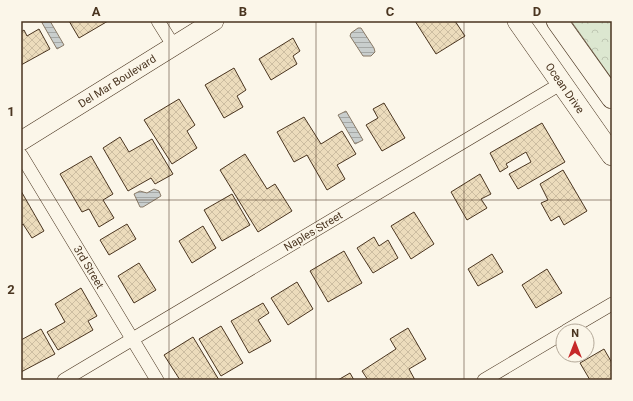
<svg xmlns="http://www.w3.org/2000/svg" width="633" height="401" font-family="Roboto,sans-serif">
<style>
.park{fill:url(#park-crowns);stroke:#887966}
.water{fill:url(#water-rules);stroke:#887966}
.building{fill:url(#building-cross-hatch);stroke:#4a3520}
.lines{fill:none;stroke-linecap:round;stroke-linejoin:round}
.street-casing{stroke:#4a3520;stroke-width:14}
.secondary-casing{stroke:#4a3520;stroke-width:20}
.primary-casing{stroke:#4a3520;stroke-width:22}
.street{stroke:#fbf6e9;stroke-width:13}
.secondary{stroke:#fbf6e9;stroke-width:19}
.primary{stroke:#fbf6e9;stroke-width:21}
.grid{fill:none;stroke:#4a3520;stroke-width:1;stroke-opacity:0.55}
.labels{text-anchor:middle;stroke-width:3;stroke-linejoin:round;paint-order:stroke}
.street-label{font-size:11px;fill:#4a3520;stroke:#fbf6e9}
.neatline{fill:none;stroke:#4a3520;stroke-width:1.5}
.grid-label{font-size:13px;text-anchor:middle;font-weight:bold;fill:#4a3520}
</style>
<defs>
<pattern id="park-crowns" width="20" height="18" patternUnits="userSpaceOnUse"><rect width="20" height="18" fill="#dce7d0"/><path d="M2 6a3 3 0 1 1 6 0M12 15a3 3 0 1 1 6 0" fill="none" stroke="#bec7b2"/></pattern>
<pattern id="water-rules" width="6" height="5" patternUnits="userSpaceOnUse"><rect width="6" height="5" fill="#c9cecd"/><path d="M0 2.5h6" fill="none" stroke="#a5a8a6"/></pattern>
<pattern id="building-cross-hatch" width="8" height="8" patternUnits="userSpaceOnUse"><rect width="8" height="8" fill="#ecdcbc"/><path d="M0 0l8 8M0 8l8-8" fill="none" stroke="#ccbda1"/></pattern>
</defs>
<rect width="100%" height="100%" fill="#fbf6e9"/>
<polygon class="park" points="571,21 612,21 612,79"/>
<g class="water">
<polygon points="41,21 50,21 64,45 57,49"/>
<polygon points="358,28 361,28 374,48 375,52 371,56 363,56 350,36 351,33"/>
<polygon points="346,111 363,140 355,144 338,115"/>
<polygon points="154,189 159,191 161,196 143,207 140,207 134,194 140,191 147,193"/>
</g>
<g class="building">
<polygon points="69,21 108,21 79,38"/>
<polygon points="415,21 455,21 465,36 436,54"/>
<polygon points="39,29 50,49 21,65 21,32 24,30 27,36"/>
<polygon points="293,38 300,51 293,56 297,64 271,80 259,59"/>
<polygon points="234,68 246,90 237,96 243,107 224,118 205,85"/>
<polygon points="179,99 195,125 187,131 197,148 172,164 144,120"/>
<polygon points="384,103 405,138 382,151 366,125 378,118 373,109"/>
<polygon points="304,117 321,144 342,131 356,154 337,165 345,179 327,190 307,155 294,162 277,132"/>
<polygon points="542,123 565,162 518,189 509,174 531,162 526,152 506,164 508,167 500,172 490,153"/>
<polygon points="120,137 129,152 152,139 173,174 155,184 151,178 128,191 103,148"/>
<polygon points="245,154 267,189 275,184 292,211 258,232 220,170"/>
<polygon points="91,156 113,194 103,200 114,218 99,227 89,209 82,212 60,174"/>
<polygon points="563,170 587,211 564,225 559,216 551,221 541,203 548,200 540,184"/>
<polygon points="480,174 491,194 481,199 487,208 467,220 451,192"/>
<polygon points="21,191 44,231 32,238 23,224 21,226"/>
<polygon points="232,194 250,225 222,241 204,210"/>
<polygon points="414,212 434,244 411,259 391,226"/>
<polygon points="127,224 136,239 109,255 100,240"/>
<polygon points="203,226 216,248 192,263 179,241"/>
<polygon points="374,237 379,246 388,240 398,258 373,273 357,248"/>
<polygon points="344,251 362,283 328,302 310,271"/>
<polygon points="492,254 503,272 478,286 468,269"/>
<polygon points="139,263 156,290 134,303 118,276"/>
<polygon points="547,269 562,293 536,308 522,285"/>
<polygon points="297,282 313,309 288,325 271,298"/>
<polygon points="81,288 97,316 88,321 93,330 58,350 47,332 65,322 55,304"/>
<polygon points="263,303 269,313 258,320 271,341 249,353 231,321"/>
<polygon points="221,326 243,363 221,376 199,339"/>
<polygon points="408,328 426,359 409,369 415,380 368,380 362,371 396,349 390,339"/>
<polygon points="41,329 55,354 21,372 21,340"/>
<polygon points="193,337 219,380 180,380 164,355"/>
<polygon points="604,349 612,363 612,380 590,380 580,363"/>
<polygon points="350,373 354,380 338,380"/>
</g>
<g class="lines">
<defs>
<g id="street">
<polyline points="158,21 173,45"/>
<polyline points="21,155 157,380"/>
<polyline points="566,331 612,304"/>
<polyline points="64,380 562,83"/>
<polyline points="484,380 563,333"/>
</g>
<polyline id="secondary" points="21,141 214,21"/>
<g id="primary">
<polyline points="518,21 612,155"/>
<polyline points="557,21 612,98"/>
</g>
</defs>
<use href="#street" class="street-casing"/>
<use href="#secondary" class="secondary-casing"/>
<use href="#primary" class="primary-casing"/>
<use href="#street" class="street"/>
<use href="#secondary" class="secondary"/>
<use href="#primary" class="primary"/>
</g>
<path class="grid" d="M169 21V380M316 21V380M464 21V380M21 200H612"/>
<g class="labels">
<g class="street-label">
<text transform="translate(117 81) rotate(-32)" y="4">Del Mar Boulevard</text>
<text transform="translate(565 88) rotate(55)" y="4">Ocean Drive</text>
<text transform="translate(313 231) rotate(-31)" y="4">Naples Street</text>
<text transform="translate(89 267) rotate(59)" y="4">3rd Street</text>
</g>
</g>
<rect width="633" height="401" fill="none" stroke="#fbf6e9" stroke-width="44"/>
<g transform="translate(575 343)"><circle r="19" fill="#fbf6e9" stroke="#b4a999"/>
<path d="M0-3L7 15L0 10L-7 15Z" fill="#c62828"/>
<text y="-6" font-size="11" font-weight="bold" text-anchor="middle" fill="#4a3520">N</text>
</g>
<rect x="22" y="22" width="589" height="357" class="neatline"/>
<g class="grid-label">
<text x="96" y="16">A</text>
<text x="243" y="16">B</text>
<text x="390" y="16">C</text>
<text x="537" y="16">D</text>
<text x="11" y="116">1</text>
<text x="11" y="294">2</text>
</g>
</svg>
